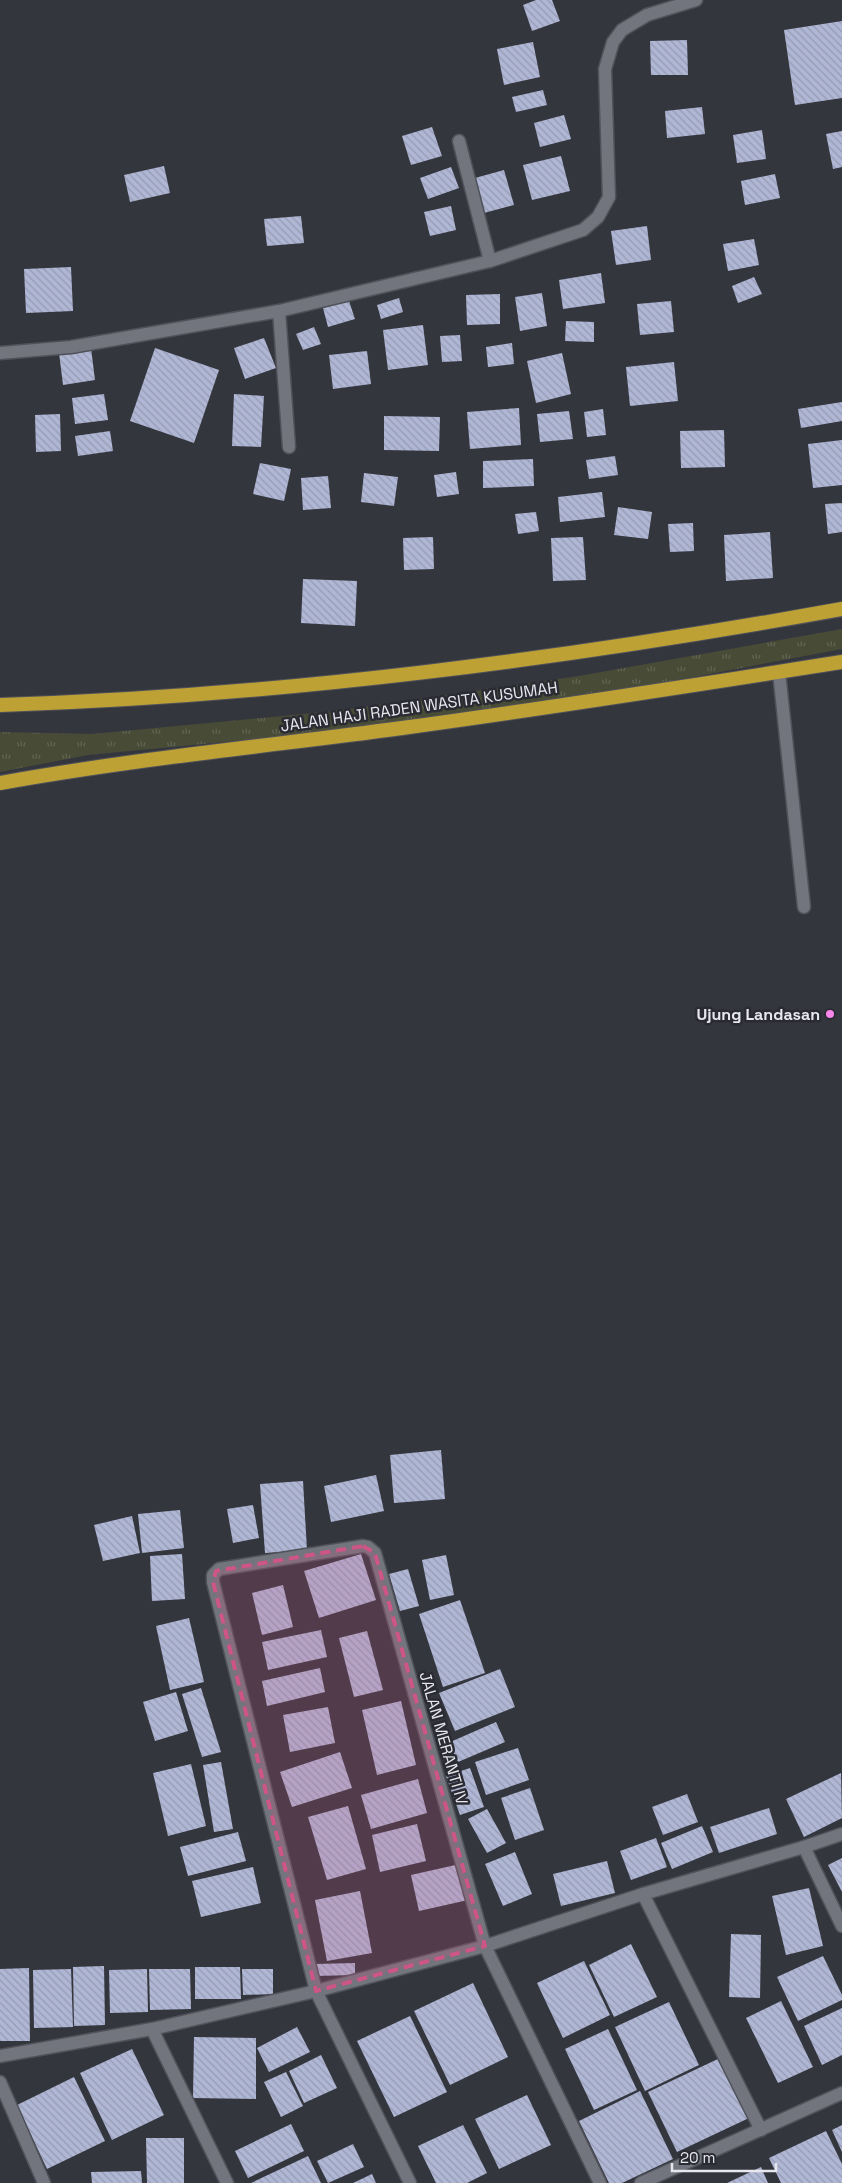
<svg xmlns="http://www.w3.org/2000/svg" width="842" height="2183" font-family="'Space Grotesk',sans-serif">
<style>
.park{fill:url(#park-tufts)}
.building{fill:url(#building-back-hatch)}
.lines{fill:none;stroke-linecap:round;stroke-linejoin:round}
.service-casing{stroke:#505259;stroke-width:15}
.minor-casing{stroke:#505259;stroke-width:15}
.tertiary-casing{stroke:#505259;stroke-width:15}
.trunk-casing{stroke:#505259;stroke-width:16}
.service{stroke:#72747e;stroke-width:12}
.minor{stroke:#72747e;stroke-width:12}
.tertiary{stroke:#72747e;stroke-width:12}
.trunk{stroke:#bea135;stroke-width:14}
.marked{fill:#cd5687;fill-opacity:0.2;stroke:#cd5687;stroke-width:4;stroke-dasharray:10 6;stroke-linejoin:round}
.poi-dot{fill:#f987e9;stroke:#2a2b33;stroke-width:2}
.labels{text-anchor:middle;stroke-width:5;stroke-linejoin:round;paint-order:stroke}
.street-label{font-size:16px;fill:#e7e8ed;stroke:#2a2b33}
.poi-label{font-size:16px;font-weight:bold;fill:#e7e8ed;stroke:#2a2b33;text-anchor:end}
</style>
<defs>
<pattern id="park-tufts" width="24" height="20" patternUnits="userSpaceOnUse" patternTransform="scale(1.25)"><rect width="24" height="20" fill="#484b36"/><path d="M3 7l-1-3M5 7V3M7 7l1-3M15 17l-1-3M17 17v-4M19 17l1-3" fill="none" stroke="#626553"/></pattern>
<pattern id="building-back-hatch" width="6" height="6" patternUnits="userSpaceOnUse" patternTransform="scale(1.25)"><rect width="6" height="6" fill="#b0b7d5"/><path d="M-1 5l2 2M0 0l6 6M5-1l2 2" fill="none" stroke="#959bb2"/></pattern>
</defs>
<rect width="100%" height="100%" fill="#34363e"/>
<polygon class="park" points="842,629 842,649 577,699 341,731 88,755 0,772 0,732 92,734 335,711 579,676"/>
<g class="building">
<polygon points="536,0 552,0 560,21 532,31 523,5"/>
<polygon points="842,21 842,98 795,105 784,30"/>
<polygon points="687,40 688,75 651,75 650,41"/>
<polygon points="533,42 540,77 504,85 497,49"/>
<polygon points="543,90 547,105 516,112 512,97"/>
<polygon points="702,107 705,134 667,138 665,111"/>
<polygon points="564,115 571,139 540,147 534,123"/>
<polygon points="432,127 442,156 411,165 402,136"/>
<polygon points="762,130 766,159 737,163 733,135"/>
<polygon points="842,131 842,167 833,169 826,134"/>
<polygon points="561,156 570,191 532,200 523,165"/>
<polygon points="164,166 170,193 130,202 124,175"/>
<polygon points="451,167 459,188 428,199 420,178"/>
<polygon points="504,170 514,205 484,213 475,178"/>
<polygon points="775,174 780,198 745,205 741,181"/>
<polygon points="451,206 456,230 430,236 424,212"/>
<polygon points="301,216 304,243 267,246 264,219"/>
<polygon points="647,226 651,260 616,265 611,231"/>
<polygon points="754,239 759,265 728,271 723,244"/>
<polygon points="71,267 73,311 26,313 24,269"/>
<polygon points="601,273 605,303 563,309 559,280"/>
<polygon points="754,277 762,294 738,303 732,286"/>
<polygon points="542,293 547,326 520,331 515,297"/>
<polygon points="500,294 500,324 467,325 466,295"/>
<polygon points="399,298 403,312 381,319 377,305"/>
<polygon points="349,301 355,319 328,327 323,308"/>
<polygon points="671,301 674,332 640,335 637,304"/>
<polygon points="566,321 594,322 594,342 565,341"/>
<polygon points="423,325 428,365 388,370 383,330"/>
<polygon points="314,327 321,344 303,350 296,334"/>
<polygon points="460,335 462,361 442,362 440,336"/>
<polygon points="264,338 276,368 245,379 234,348"/>
<polygon points="512,343 514,364 488,367 486,347"/>
<polygon points="91,348 95,380 63,385 59,353"/>
<polygon points="155,348 219,370 194,443 130,421"/>
<polygon points="367,351 371,384 333,389 329,355"/>
<polygon points="562,353 571,394 536,403 527,361"/>
<polygon points="674,362 678,401 630,406 626,367"/>
<polygon points="104,394 108,420 75,424 72,398"/>
<polygon points="234,394 264,396 261,447 232,446"/>
<polygon points="842,402 842,421 801,428 798,409"/>
<polygon points="519,408 521,445 470,449 467,412"/>
<polygon points="603,409 606,435 587,437 584,412"/>
<polygon points="569,411 573,439 540,442 537,414"/>
<polygon points="60,414 61,451 36,452 35,415"/>
<polygon points="384,416 440,417 439,451 384,450"/>
<polygon points="724,430 725,467 681,468 680,431"/>
<polygon points="110,431 113,451 78,456 75,436"/>
<polygon points="842,440 842,485 813,488 808,444"/>
<polygon points="615,456 618,475 589,479 586,460"/>
<polygon points="533,459 534,486 483,488 483,461"/>
<polygon points="260,463 291,469 284,501 253,494"/>
<polygon points="456,472 459,494 437,497 434,475"/>
<polygon points="364,473 398,477 394,506 361,502"/>
<polygon points="328,476 331,508 303,510 301,478"/>
<polygon points="602,492 605,517 560,522 558,497"/>
<polygon points="842,503 842,532 828,534 825,504"/>
<polygon points="618,507 652,512 648,539 614,535"/>
<polygon points="536,512 539,531 518,534 515,514"/>
<polygon points="693,523 694,551 670,552 668,524"/>
<polygon points="770,532 773,578 726,581 724,535"/>
<polygon points="433,537 434,569 404,570 403,538"/>
<polygon points="583,537 586,580 553,581 551,538"/>
<polygon points="303,579 357,581 355,626 301,623"/>
<polygon points="441,1450 445,1499 394,1503 390,1455"/>
<polygon points="376,1475 384,1511 331,1522 324,1486"/>
<polygon points="303,1481 307,1550 265,1553 260,1484"/>
<polygon points="253,1505 259,1538 233,1543 227,1509"/>
<polygon points="180,1510 184,1548 142,1553 138,1514"/>
<polygon points="132,1516 140,1553 103,1561 94,1525"/>
<polygon points="182,1554 185,1599 152,1601 150,1556"/>
<polygon points="361,1554 376,1600 319,1618 304,1571"/>
<polygon points="446,1555 454,1595 430,1600 422,1560"/>
<polygon points="408,1569 419,1606 400,1611 389,1574"/>
<polygon points="283,1585 293,1627 262,1635 252,1593"/>
<polygon points="460,1600 485,1673 443,1687 419,1614"/>
<polygon points="189,1618 204,1682 170,1690 156,1626"/>
<polygon points="321,1630 327,1657 268,1670 262,1642"/>
<polygon points="367,1631 383,1690 354,1697 339,1638"/>
<polygon points="320,1668 325,1692 267,1706 262,1681"/>
<polygon points="500,1669 515,1707 455,1731 439,1693"/>
<polygon points="201,1688 221,1752 202,1757 182,1694"/>
<polygon points="176,1692 188,1731 155,1741 143,1702"/>
<polygon points="401,1701 416,1765 377,1775 362,1710"/>
<polygon points="328,1707 335,1743 290,1752 283,1715"/>
<polygon points="496,1722 505,1742 458,1762 448,1743"/>
<polygon points="518,1748 529,1780 486,1795 475,1762"/>
<polygon points="340,1752 352,1788 292,1807 280,1772"/>
<polygon points="221,1762 233,1829 214,1832 203,1765"/>
<polygon points="191,1764 206,1826 168,1836 153,1773"/>
<polygon points="470,1768 484,1807 460,1815 446,1776"/>
<polygon points="841,1773 842,1818 804,1837 786,1799"/>
<polygon points="418,1779 427,1813 371,1829 361,1795"/>
<polygon points="530,1788 544,1830 515,1840 501,1798"/>
<polygon points="687,1794 698,1822 663,1835 652,1807"/>
<polygon points="348,1806 366,1869 327,1880 308,1817"/>
<polygon points="769,1808 777,1834 719,1853 710,1827"/>
<polygon points="487,1809 506,1843 487,1853 468,1819"/>
<polygon points="417,1824 426,1861 380,1872 372,1835"/>
<polygon points="702,1826 713,1852 672,1869 661,1843"/>
<polygon points="238,1832 246,1861 188,1876 180,1847"/>
<polygon points="656,1838 667,1867 631,1880 620,1851"/>
<polygon points="515,1852 532,1894 503,1906 485,1864"/>
<polygon points="842,1858 842,1892 828,1865"/>
<polygon points="607,1861 615,1893 561,1906 553,1874"/>
<polygon points="460,1864 468,1900 419,1911 411,1875"/>
<polygon points="253,1867 261,1903 201,1917 192,1881"/>
<polygon points="809,1888 823,1946 786,1955 772,1896"/>
<polygon points="360,1891 372,1953 327,1961 315,1900"/>
<polygon points="731,1934 761,1935 760,1998 729,1997"/>
<polygon points="631,1944 657,1997 614,2017 589,1965"/>
<polygon points="823,1956 842,1995 842,2000 798,2021 777,1977"/>
<polygon points="584,1961 610,2015 563,2038 537,1983"/>
<polygon points="355,1963 355,1975 315,1976 315,1964"/>
<polygon points="104,1966 105,2025 74,2026 73,1967"/>
<polygon points="195,1967 240,1967 241,1999 195,1999"/>
<polygon points="29,1968 30,2041 0,2041 0,1969"/>
<polygon points="71,1969 73,2027 34,2028 33,1970"/>
<polygon points="147,1969 148,2012 110,2013 109,1970"/>
<polygon points="149,1969 190,1969 191,2009 150,2010"/>
<polygon points="242,1969 273,1969 273,1994 243,1995"/>
<polygon points="473,1983 508,2057 450,2085 414,2011"/>
<polygon points="781,2001 813,2067 778,2083 746,2018"/>
<polygon points="669,2002 699,2065 645,2091 615,2027"/>
<polygon points="842,2008 842,2055 822,2065 804,2026"/>
<polygon points="410,2016 447,2092 394,2117 357,2041"/>
<polygon points="297,2027 310,2052 269,2072 257,2048"/>
<polygon points="608,2029 637,2090 594,2110 565,2049"/>
<polygon points="194,2037 256,2038 256,2099 193,2098"/>
<polygon points="132,2049 164,2115 112,2140 80,2073"/>
<polygon points="321,2055 337,2088 304,2103 289,2071"/>
<polygon points="720,2058 749,2118 677,2152 648,2092"/>
<polygon points="286,2072 303,2106 281,2117 264,2082"/>
<polygon points="74,2077 105,2141 47,2169 17,2105"/>
<polygon points="640,2091 673,2159 622,2183 609,2183 579,2121"/>
<polygon points="527,2095 551,2145 499,2169 475,2119"/>
<polygon points="291,2124 304,2151 248,2178 235,2151"/>
<polygon points="463,2125 487,2173 467,2183 436,2183 418,2146"/>
<polygon points="842,2125 842,2152 832,2130"/>
<polygon points="826,2131 842,2164 842,2183 781,2183 769,2158"/>
<polygon points="146,2138 184,2138 184,2183 147,2183"/>
<polygon points="353,2144 364,2167 328,2183 317,2161"/>
<polygon points="308,2156 321,2183 251,2183"/>
<polygon points="761,2167 768,2183 727,2183"/>
<polygon points="141,2171 142,2183 92,2183 91,2172"/>
<polygon points="372,2174 376,2183 353,2183"/>
</g>
<g class="lines">
<defs>
<polyline id="service" points="779,672 804,907"/>
<g id="minor">
<polyline points="459,141 490,261"/>
<polyline points="279,311 289,447"/>
<polyline points="804,1847 842,1926"/>
<polyline points="643,1894 761,2130"/>
<polyline points="152,2029 227,2183"/>
<polyline points="0,2056 152,2029 316,1991 485,1946 643,1894 804,1847 842,1834"/>
<polyline points="0,2082 44,2183"/>
<polyline points="410,2183 316,1991 213,1582 213,1575 219,1569 363,1546 368,1547 375,1553 485,1946 600,2183"/>
<polyline points="641,2183 842,2093"/>
</g>
<polyline id="tertiary" points="0,353 71,347 279,311 490,261 583,230 598,217 609,197 605,69 613,42 622,30 647,15 696,0"/>
<g id="trunk">
<path d="M0 705C283 696 564 659 842 609"/>
<path d="M0 783C133 759 268 746 402 728 549 708 696 685 842 662"/>
</g>
</defs>
<use href="#service" class="service-casing"/>
<use href="#minor" class="minor-casing"/>
<use href="#tertiary" class="tertiary-casing"/>
<use href="#trunk" class="trunk-casing"/>
<use href="#service" class="service"/>
<use href="#minor" class="minor"/>
<use href="#tertiary" class="tertiary"/>
<use href="#trunk" class="trunk"/>
</g>
<path class="marked" d="M363 1546 375 1553 485 1946 316 1991 213 1582 216 1571Z"/>
<circle class="poi-dot" cx="830" cy="1014" r="5"/>
<g class="labels">
<g class="street-label">
<text transform="translate(419 706) rotate(-8)" y="6">JALAN HAJI RADEN WASITA KUSUMAH</text>
<text transform="translate(444 1738) rotate(74)" y="6">JALAN MERANTI IV</text>
</g>
<g class="poi-label">
<text x="820" y="1020">Ujung Landasan</text>
</g>
</g>
<path d="M672 2163v8h104v-8" fill="none" stroke="#e7e8ed" stroke-width="2.5"/>
<text x="680" y="2163" font-size="15" fill="#e7e8ed" stroke="#2a2b33" stroke-width="4" paint-order="stroke">20 m</text>
</svg>
